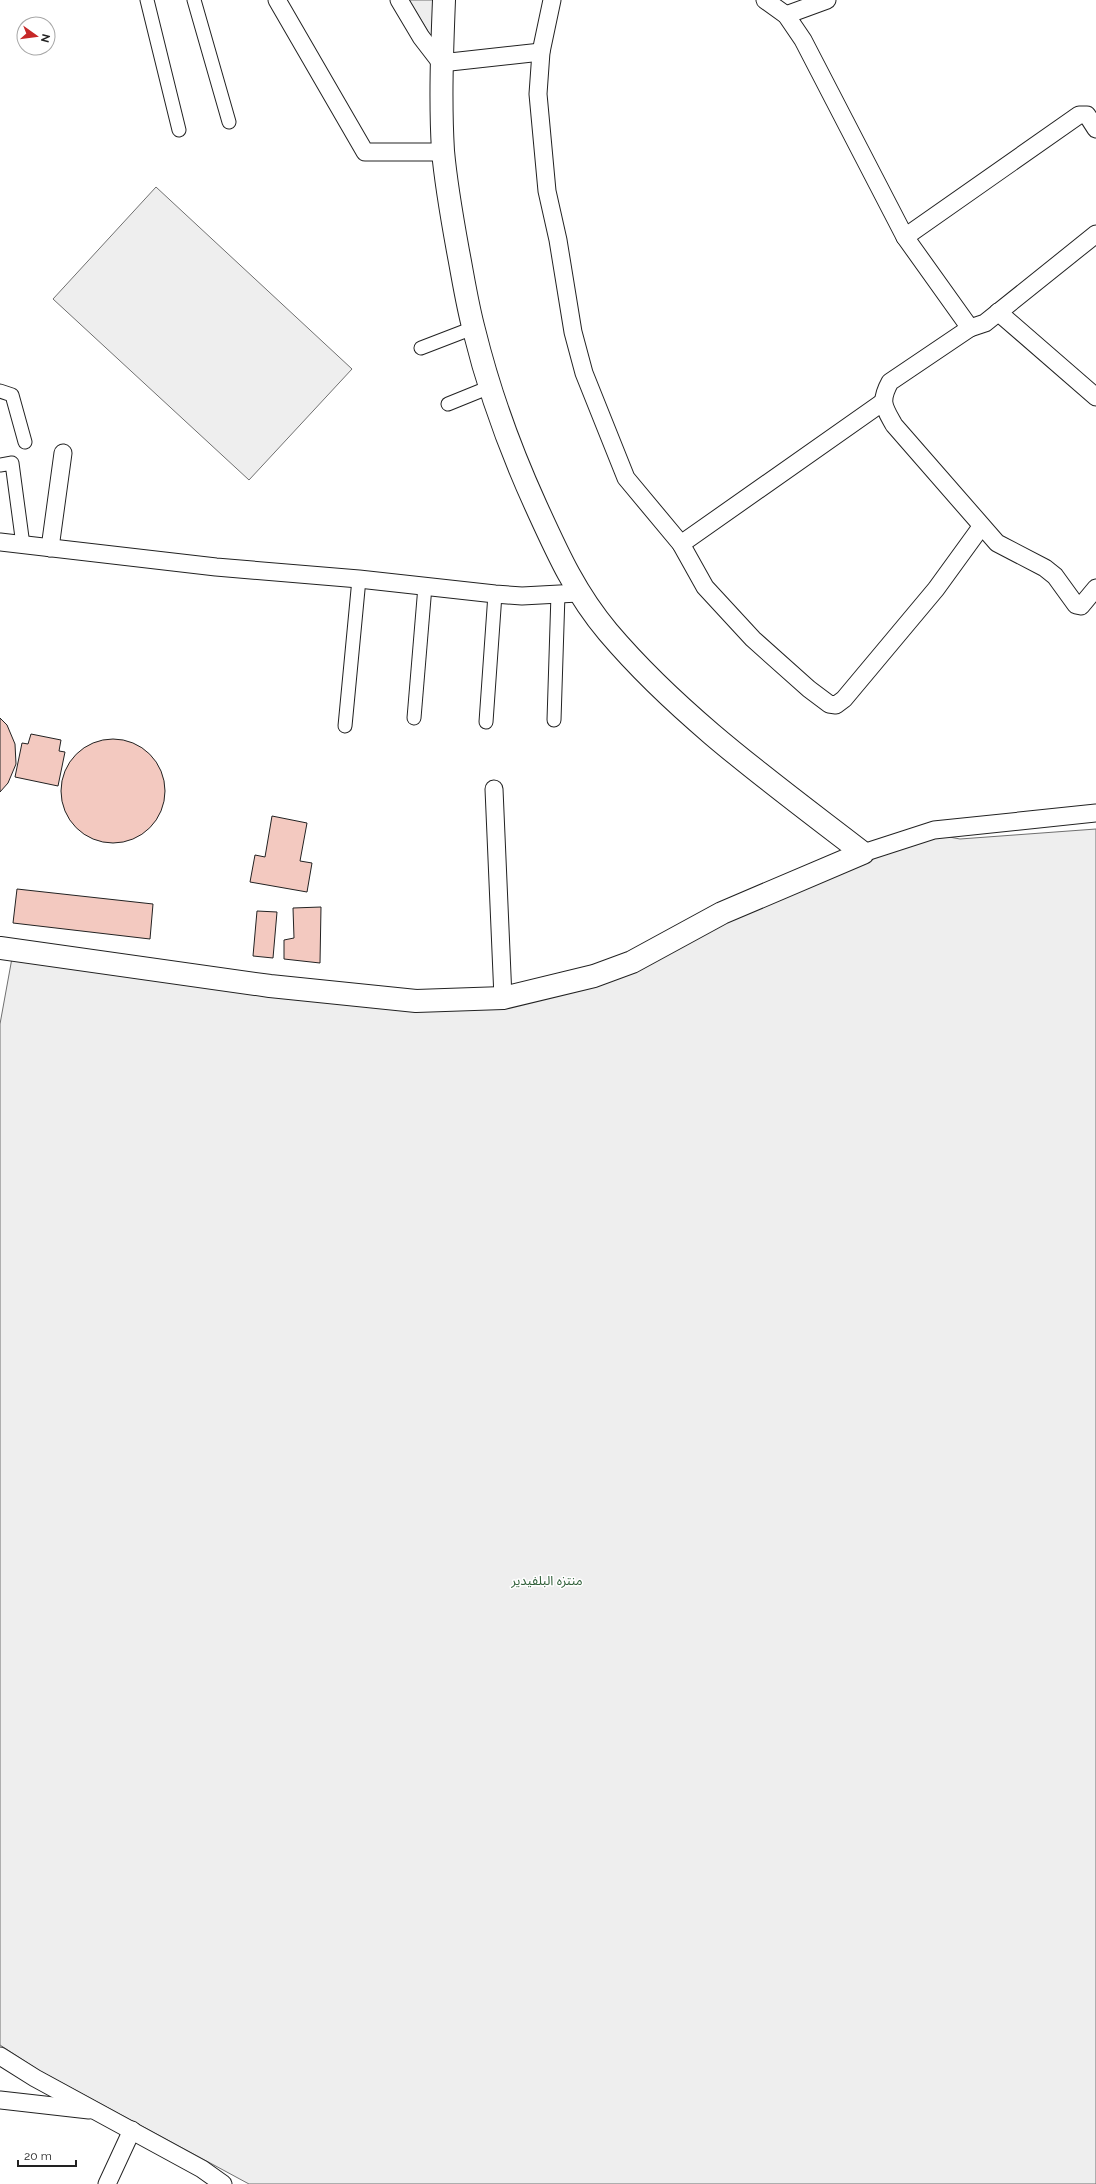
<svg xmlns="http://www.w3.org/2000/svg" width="1096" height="2184" font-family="Raleway,'Noto Sans Arabic',sans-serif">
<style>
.green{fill:#eee;stroke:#6f6f6f}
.building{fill:#f3c9c0;stroke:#222}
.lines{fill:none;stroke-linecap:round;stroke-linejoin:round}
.pedestrian-casing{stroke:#222;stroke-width:15}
.minor-casing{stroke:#222;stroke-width:19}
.tertiary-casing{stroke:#222;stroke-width:24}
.pedestrian{stroke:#fff;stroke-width:13}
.minor{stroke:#fff;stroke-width:17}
.tertiary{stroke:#fff;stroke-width:22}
.labels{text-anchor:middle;stroke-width:3;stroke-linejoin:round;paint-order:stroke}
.park-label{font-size:13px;fill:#2f5e38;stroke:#fff}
</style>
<rect width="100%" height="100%" fill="#fff"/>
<g class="green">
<polygon points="409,0 441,0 438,48"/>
<polygon points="156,187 352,369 249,480 53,299"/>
<polygon points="1096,829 1096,2184 249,2184 40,2071 0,2045 0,1024 12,958 415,1005 585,981 928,833 960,839"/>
</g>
<g class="building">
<polygon points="0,718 7,725 15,744 16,764 8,783 0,792"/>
<polygon points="31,734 61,740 59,751 65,752 58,786 15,777 22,743 28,744"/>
<circle cx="113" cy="791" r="52"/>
<polygon points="272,816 307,823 300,861 312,863 307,892 250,882 255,855 265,857"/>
<polygon points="17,889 153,904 150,939 13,923"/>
<polygon points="321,907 320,963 284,959 284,940 294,938 293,908"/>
<polygon points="257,911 277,912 273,958 253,956"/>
</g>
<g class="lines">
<defs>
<g id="pedestrian">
<polyline points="147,0 179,130"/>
<polyline points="194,0 229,122"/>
<polyline points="421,348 473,328"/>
<polyline points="0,391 12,395 25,442"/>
<polyline points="448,404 490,387"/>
<polyline points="0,465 12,463 23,545"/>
<polyline points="414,718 425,586"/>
<polyline points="554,720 558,594"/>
<polyline points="486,722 495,594"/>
<polyline points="345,726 359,579"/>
</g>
<g id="minor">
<polyline points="277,0 365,152 443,152"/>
<polyline points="399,0 421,37 441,63 541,52"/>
<polyline points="552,0 541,52 538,94 547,191 558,240 573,332 584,373 626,478 681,544 705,587 753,639 809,689 829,704 836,705 844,699 936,589 981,527"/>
<polyline points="765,0 786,15 803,40 905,237 970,328 985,323 1096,234"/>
<polyline points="786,15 827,0"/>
<polyline points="905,237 1079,115 1087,115 1096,129"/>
<polyline points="998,312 1096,397"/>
<path d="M970 328 890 382C879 402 884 407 894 425L997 543 1045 568 1055 576 1076 605 1081 606 1096 588"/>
<polyline points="0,542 216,567 359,579 495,594 522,596 578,593"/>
<polyline points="681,544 883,402"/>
<polyline points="50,548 63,453"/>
<polyline points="494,789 503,998"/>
<polyline points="863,853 934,830 1096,813"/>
<polyline points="0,2056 35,2078 202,2169 223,2184"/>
<polyline points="0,2100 89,2110"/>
<polyline points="107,2184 132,2130"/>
</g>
<path id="tertiary" d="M0 948 270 986 416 1001 503 998 594 976 632 962 722 913 863 853C775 785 681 718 608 632 575 593 557 552 536 506 510 449 489 391 474 330 467 304 463 277 458 251 452 218 446 185 443 151 440 101 442 50 444 0"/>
</defs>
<use href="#pedestrian" class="pedestrian-casing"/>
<use href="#minor" class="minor-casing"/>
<use href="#tertiary" class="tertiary-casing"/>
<use href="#pedestrian" class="pedestrian"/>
<use href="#minor" class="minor"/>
<use href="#tertiary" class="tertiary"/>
</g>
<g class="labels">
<g class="park-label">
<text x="547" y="1585">منتزه البلفيدير</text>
</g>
</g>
<g transform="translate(36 36) rotate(104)"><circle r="19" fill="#ffffff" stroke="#a7a7a7"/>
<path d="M0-3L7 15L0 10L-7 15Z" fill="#c62828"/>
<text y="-6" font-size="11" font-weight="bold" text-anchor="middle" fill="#222222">N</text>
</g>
<path d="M18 2160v6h58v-6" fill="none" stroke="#222222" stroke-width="2"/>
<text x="24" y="2160" font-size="12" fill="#222222" stroke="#ffffff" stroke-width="3" paint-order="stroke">20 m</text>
</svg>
